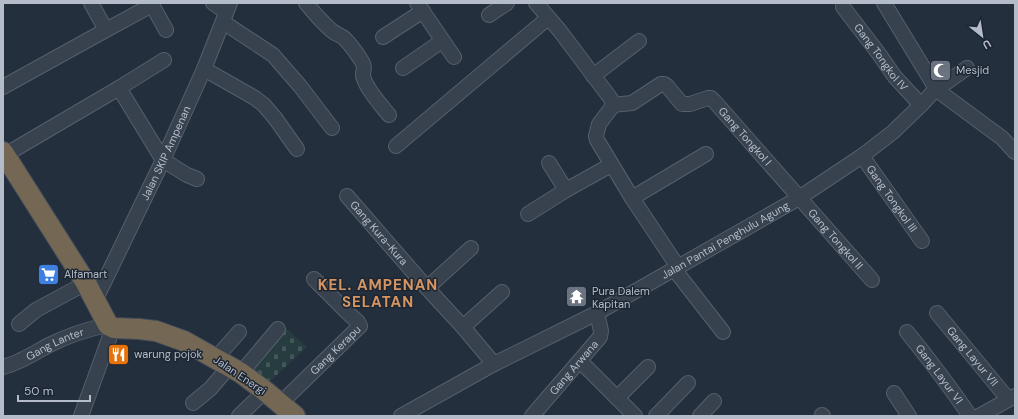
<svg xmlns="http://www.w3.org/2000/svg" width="1018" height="419" font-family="'DM Sans',sans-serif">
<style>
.cemetery{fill:url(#cemetery-stones)}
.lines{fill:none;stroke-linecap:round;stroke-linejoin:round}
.minor-casing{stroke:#565f6c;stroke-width:16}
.highway-casing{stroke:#434c59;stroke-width:22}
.minor{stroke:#38414e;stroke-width:14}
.highway{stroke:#746855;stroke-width:20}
.labels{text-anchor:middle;stroke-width:3;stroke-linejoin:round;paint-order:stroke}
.street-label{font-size:11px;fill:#b4bcc9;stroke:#1d2633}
.poi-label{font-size:11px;fill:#b4bcc9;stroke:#1d2633;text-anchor:start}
.district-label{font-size:15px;font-weight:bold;letter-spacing:1px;fill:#d59563;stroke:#1d2633}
</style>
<defs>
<pattern id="cemetery-stones" width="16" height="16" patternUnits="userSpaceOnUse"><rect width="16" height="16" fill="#263c3f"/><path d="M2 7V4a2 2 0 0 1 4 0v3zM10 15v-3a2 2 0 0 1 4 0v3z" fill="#435659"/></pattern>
</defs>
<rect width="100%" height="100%" fill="#242f3e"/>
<polygon class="cemetery" points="280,323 307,347 263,388 249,375"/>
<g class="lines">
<defs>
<g id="minor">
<polyline points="91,3 106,30"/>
<polyline points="151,3 166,30"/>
<polyline points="213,3 226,12"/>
<path d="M306 3C314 13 322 22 331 30 335 34 340 35 344 38 350 44 356 52 361 60 368 70 360 71 364 79 368 91 381 105 389 115"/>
<polyline points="417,3 454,57"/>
<polyline points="536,3 560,31 611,99 612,102 612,107 599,124 596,136 597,140 632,198 678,267"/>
<polyline points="884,3 937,90 1002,138 1015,152"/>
<path id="s1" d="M843 7 879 54 895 77 921 105"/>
<polyline points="489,15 507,3"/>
<polyline points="223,22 273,55 300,86 332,128"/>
<polyline points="383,37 423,11"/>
<polyline points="403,68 442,41"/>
<polyline points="204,69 255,98 264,105 275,118 297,149"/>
<polyline points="593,76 639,41"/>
<polyline points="3,87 106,30 152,5"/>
<polyline points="119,88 163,160 187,175 197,179"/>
<path id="s2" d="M612 105 632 103 661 84H664L667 86 682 104H690L708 98H711L715 102 872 280"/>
<polyline points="396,146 548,18"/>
<polyline points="5,155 119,88 164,60"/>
<path id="s3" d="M862 156 922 241"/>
<polyline points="549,163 566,190"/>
<path id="s4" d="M347 196 427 288 463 327 494 364"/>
<polyline points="632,198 706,154"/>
<polyline points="528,214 566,190 611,165"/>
<polyline points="674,269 723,332"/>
<polyline points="427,288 471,248"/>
<path id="s5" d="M95 301 163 160 204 69 230 3"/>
<path id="s6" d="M937 313 1008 399"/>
<polyline points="19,324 36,310 86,283"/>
<polyline points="463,327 502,292"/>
<path id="s7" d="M907 332C929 359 950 387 970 416"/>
<polyline points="216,358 239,332"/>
<polyline points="580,361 635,416"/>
<path id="s8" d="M3 367C19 363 33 354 47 346 67 336 87 329 108 325"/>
<polyline points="241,373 278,329"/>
<polyline points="894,393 909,416"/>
<polyline points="617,398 648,367"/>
<polyline points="193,403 210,389 230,366"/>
<path id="s9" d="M281 403 360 326 358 322 348 313 314 279"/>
<polyline points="822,415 823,416"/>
<polyline points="81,416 109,339 112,328"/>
<polyline points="239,416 265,391"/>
<path id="s10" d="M401 416 494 364 597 313 799 198 862 156 893 132 921 105 934 91 967 68"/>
<path id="s11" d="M532 416 600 337 601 331 597 313"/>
<polyline points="656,416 688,383"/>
<polyline points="700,416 714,401"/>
<polyline points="979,416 1015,396"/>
</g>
<polyline id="highway" points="3,152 86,283 108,325 114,328 139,329 156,331 184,341 241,373 265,391 295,416"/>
</defs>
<use href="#minor" class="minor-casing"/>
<use href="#highway" class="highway-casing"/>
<use href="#minor" class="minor"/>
<use href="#highway" class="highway"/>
</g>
<defs>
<symbol id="mosque-square" viewBox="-11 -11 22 22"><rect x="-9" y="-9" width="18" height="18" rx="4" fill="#6b7280" stroke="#1d2633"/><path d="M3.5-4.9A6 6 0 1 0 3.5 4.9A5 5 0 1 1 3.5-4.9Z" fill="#fff"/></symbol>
<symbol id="supermarket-square" viewBox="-11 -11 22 22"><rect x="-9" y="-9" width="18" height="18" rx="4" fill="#3f7fe0" stroke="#1d2633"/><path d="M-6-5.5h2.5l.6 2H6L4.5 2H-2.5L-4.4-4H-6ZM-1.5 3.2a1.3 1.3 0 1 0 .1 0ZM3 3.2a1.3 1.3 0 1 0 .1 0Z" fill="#fff"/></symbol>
<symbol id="temple-square" viewBox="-11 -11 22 22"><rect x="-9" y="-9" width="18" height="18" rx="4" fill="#6b7280" stroke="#1d2633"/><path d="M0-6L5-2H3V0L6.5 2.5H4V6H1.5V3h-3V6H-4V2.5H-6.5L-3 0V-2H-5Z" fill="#fff"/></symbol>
<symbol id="restaurant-square" viewBox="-11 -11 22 22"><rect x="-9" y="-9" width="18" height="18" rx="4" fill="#e8710a" stroke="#1d2633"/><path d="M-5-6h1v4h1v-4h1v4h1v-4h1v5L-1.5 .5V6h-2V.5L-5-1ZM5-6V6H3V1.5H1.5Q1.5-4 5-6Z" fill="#fff"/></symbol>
</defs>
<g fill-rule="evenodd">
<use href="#mosque-square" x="928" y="58" width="25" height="25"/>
<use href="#supermarket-square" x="36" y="262" width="25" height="25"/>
<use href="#temple-square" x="564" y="284" width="25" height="25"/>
<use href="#restaurant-square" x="106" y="342" width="25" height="25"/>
</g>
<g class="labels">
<g class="street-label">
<text dy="4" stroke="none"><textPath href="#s1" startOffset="63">Gang Tongkol IV</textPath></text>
<text dy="4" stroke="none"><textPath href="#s2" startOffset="166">Gang Tongkol I</textPath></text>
<text dy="4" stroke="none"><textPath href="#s5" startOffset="164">Jalan SKIP Ampenan</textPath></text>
<text dy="4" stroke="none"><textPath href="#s3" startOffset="52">Gang Tongkol III</textPath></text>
<text dy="4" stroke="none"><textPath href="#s4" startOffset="49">Gang Kura-Kura</textPath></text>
<text dy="4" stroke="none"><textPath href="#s2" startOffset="303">Gang Tongkol II</textPath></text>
<text dy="4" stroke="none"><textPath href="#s10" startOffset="369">Jalan Pantai Penghulu Agung</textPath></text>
<text dy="4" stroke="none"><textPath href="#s8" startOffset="57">Gang Lanter</textPath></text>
<text dy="4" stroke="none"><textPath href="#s9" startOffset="76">Gang Kerapu</textPath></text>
<text dy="4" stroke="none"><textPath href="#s6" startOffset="56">Gang Layur VII</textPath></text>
<text dy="4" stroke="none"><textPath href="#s11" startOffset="64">Gang Arwana</textPath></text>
<text dy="4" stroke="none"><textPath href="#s7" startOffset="53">Gang Layur VI</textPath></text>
<text transform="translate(240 375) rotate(34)" y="4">Jalan Energi</text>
</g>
<g class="poi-label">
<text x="956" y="74">Mesjid</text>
<text x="64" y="278">Alfamart</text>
<text x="592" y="295">Pura Dalem<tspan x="592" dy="13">Kapitan</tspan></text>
<text x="134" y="358">warung pojok</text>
</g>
<g class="district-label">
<text x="378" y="290">KEL. AMPENAN<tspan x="378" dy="17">SELATAN</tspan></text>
</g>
</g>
<rect width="1018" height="419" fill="none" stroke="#b4bcc9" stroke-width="8"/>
<g transform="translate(982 36) rotate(150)" stroke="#1d2633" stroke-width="3" paint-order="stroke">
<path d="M0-3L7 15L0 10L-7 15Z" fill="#b4bcc9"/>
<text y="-6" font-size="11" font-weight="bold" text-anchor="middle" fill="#b4bcc9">U</text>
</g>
<path d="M18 395v6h72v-6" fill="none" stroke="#b4bcc9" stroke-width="2"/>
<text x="24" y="395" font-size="12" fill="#b4bcc9" stroke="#1d2633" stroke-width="3" paint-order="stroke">50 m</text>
</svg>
